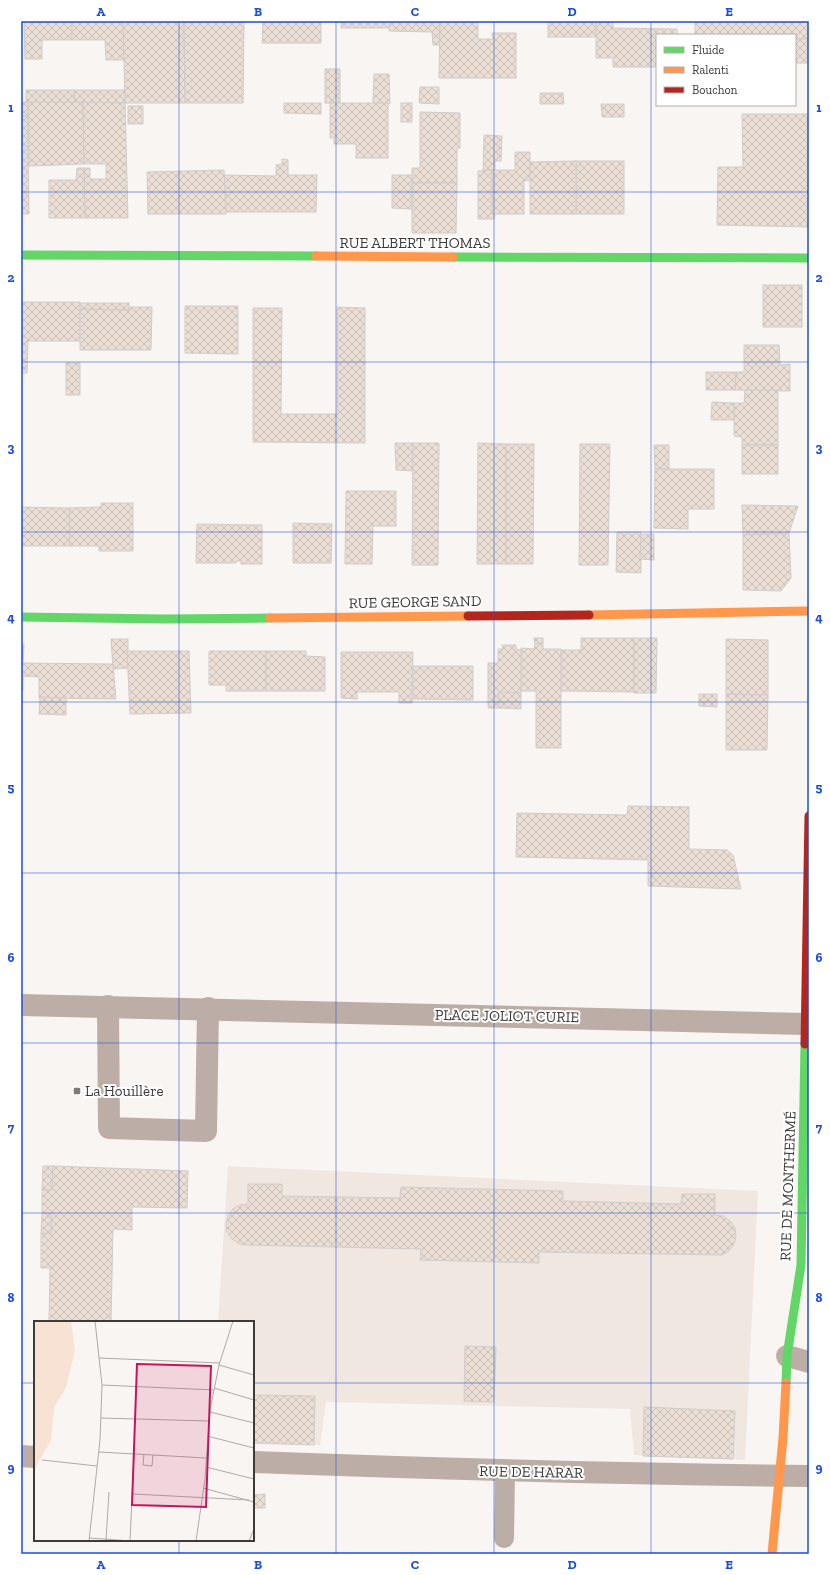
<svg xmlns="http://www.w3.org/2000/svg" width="830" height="1575" font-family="'Zilla Slab',serif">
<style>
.built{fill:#f1e7e1}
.building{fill:url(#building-cross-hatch);stroke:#d0ccca}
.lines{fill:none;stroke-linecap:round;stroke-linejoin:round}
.lane{stroke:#bcaea6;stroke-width:20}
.street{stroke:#bcaea6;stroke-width:22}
.fast{stroke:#63d668;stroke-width:9}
.slow{stroke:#ff974d;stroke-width:9}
.jam{stroke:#b3261e;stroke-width:9}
.grid{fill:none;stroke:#1d4ed8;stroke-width:1;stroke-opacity:0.55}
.poi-dot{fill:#7f7b79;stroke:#fff;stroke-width:1.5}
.labels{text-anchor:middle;stroke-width:4;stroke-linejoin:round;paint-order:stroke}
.street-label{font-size:15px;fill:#3d3a38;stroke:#fff}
.poi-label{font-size:15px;fill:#3d3a38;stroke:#fff;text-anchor:start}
.inset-road{fill:none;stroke:#aeaaa8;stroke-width:1}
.view{fill:#c2185b;fill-opacity:0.15;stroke:#c2185b;stroke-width:2}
.inset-edge{fill:none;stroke:#3d3a38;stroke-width:2}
.neatline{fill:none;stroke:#1d4ed8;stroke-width:1.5}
.grid-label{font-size:13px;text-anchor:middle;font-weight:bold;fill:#1d4ed8}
</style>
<defs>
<pattern id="building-cross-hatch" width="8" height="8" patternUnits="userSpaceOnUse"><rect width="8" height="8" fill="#eaded5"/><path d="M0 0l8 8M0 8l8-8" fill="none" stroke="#cabfb8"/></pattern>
</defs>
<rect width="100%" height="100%" fill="#f9f5f2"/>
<polygon class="built" points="228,1166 758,1191 745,1460 634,1455 630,1409 326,1402 320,1445 253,1443 253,1322 218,1322"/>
<g class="building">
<polygon points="24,21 72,21 72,40 42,40 42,59 25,59"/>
<polygon points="72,21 123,21 124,60 106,60 105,40 72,40"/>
<polygon points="123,21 184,21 185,103 125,103"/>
<polygon points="184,21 244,21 243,103 185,103"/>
<polygon points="263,21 321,21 321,43 262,43"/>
<polygon points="341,21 390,21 389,28 341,28"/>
<polygon points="390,21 440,21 440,45 433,45 432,32 389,31"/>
<polygon points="440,21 478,21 478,39 493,39 492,33 516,33 516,78 439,78"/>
<rect x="548" y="21" width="48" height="16"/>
<polygon points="596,21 613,21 613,28 677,29 677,35 657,35 657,67 613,67 613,58 596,58"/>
<polygon points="695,21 809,21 809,39 795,39 795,35 695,35"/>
<rect x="795" y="39" width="14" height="24"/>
<rect x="325" y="69" width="15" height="34"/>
<polygon points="374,74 389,74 390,104 373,103"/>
<polygon points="420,87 439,87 439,104 419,103"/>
<polygon points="26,90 74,90 75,103 26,102"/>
<polygon points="74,90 125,90 125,103 75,103"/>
<polygon points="540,93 563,93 564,104 540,104"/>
<rect x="21" y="102" width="7" height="14"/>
<polygon points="28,102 83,102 84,164 29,166"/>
<polygon points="83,102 125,103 128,218 85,218 84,168 90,168 90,179 106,179 106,164 84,164"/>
<polygon points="284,103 321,103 321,114 284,113"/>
<polygon points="330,103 388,103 388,158 356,158 356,144 334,144 334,138 330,138"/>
<rect x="401" y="103" width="11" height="19"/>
<polygon points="601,104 624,104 624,117 602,117"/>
<rect x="128" y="106" width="15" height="18"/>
<polygon points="420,112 460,113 460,148 457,148 457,183 412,183 412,168 420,168"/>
<polygon points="742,114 809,114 809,227 717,225 718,167 743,167"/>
<rect x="21" y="116" width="7" height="34"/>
<polygon points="484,135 502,136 501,161 495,161 495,170 483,170"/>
<polygon points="21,150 28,150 29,214 21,214"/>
<polygon points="515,152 530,152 530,180 524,181 524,214 492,214 492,170 515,170"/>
<polygon points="282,159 288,160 288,175 317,175 316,212 226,212 224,175 276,176 276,165 282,164"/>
<rect x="576" y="161" width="48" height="53"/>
<polygon points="576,161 576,214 530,214 530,162"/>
<polygon points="77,168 84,168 85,218 49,218 49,180 76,180"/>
<polygon points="224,170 226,214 148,214 147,172"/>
<polygon points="492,170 492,214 495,214 494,219 478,219 478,171"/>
<polygon points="392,175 412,175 412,209 392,208"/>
<polygon points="412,183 457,183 456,233 412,233"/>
<rect x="763" y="285" width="39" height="42"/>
<polygon points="21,302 80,302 80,341 28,341 27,373 21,373"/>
<polygon points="80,303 129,303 129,310 80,309"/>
<polygon points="185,306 238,306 238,354 185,353"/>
<polygon points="129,307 152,307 151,350 80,350 80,309 129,310"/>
<polygon points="337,307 365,308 365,443 253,442 253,308 282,308 281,414 337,414"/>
<polygon points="744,345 779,345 780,365 790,364 790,391 735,390 736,372 744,372"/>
<rect x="66" y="363" width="14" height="32"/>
<polygon points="706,372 736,372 735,390 706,390"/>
<polygon points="745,390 778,390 778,445 742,445 742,437 734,436 734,403 744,403"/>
<polygon points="712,402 734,403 734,420 711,420"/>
<polygon points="395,443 413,443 413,471 396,470"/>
<polygon points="413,443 439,443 438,565 412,565"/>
<polygon points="478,443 506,444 506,564 477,564"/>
<polygon points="506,444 534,444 533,564 506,564"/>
<polygon points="580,444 610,444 608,565 579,565"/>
<polygon points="654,445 669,445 669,469 655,469"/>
<rect x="742" y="445" width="36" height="29"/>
<polygon points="655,469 714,469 714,509 688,509 688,529 654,528"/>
<polygon points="346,491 396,491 396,526 373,526 372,564 345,564"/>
<polygon points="101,503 133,503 133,551 99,551 99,546 69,546 69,508 101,507"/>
<polygon points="742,505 798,506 789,533 743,535"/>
<polygon points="21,507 69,508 69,546 21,546"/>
<polygon points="293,523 332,524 331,563 293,563"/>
<polygon points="197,524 262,525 262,564 241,564 241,561 236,561 236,563 196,563"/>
<polygon points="617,532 641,532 641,573 616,572"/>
<polygon points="789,533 791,578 781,591 743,590 743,535"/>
<polygon points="641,534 654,534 654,560 640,559"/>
<polygon points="534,638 543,638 543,643 535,644"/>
<polygon points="581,638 634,638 634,692 561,691 561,650 581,650"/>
<polygon points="634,638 657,638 656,693 634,693"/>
<polygon points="111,639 128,639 128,668 113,669"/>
<polygon points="726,639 768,640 768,695 726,694"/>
<polygon points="543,643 543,649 561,649 561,748 536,748 536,691 521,691 521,648 534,649 535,644"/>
<polygon points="21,644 24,644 23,663 113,664 116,699 39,698 39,677 23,676 23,690 21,690"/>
<polygon points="502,645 516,645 516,649 521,650 521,693 499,692 499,708 488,708 488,663 498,663 498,649 503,649"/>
<polygon points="127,651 189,651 191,713 130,714"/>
<polygon points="209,651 266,651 266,691 226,691 226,685 209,685"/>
<polygon points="266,651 306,651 306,656 325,657 325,691 266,691"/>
<polygon points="341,652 413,652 412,703 399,703 399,692 357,692 357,699 341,698"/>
<polygon points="413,666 473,666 473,700 413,699"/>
<polygon points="499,692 521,693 521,709 499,708"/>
<polygon points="699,694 717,694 717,707 699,706"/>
<polygon points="726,694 768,695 767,750 726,750"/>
<polygon points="40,697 66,698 66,715 39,714"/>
<polygon points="628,806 689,807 689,849 727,850 733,855 741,889 648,886 648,860 516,857 517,813 627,815"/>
<polygon points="43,1166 53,1166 52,1190 42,1190"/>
<polygon points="53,1166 188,1171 187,1208 132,1207 132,1230 113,1229 111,1322 49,1322 50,1268 41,1268 41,1233 51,1233 51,1214 42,1213 42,1190 52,1190"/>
<polygon points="248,1184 282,1184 282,1196 400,1198 401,1187 563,1191 563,1201 681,1204 682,1194 715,1194 715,1215 723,1216 730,1221 735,1228 736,1236 734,1244 729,1251 722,1255 539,1252 539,1263 420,1260 421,1249 247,1245 239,1244 232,1239 227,1232 226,1224 228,1216 233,1209 240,1205 248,1204"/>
<polygon points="42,1213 51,1214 51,1233 41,1233"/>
<polygon points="465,1346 496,1347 494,1402 464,1401"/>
<polygon points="253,1395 315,1396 314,1445 253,1443"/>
<polygon points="644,1407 735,1411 733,1459 643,1456"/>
<polygon points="265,1494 265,1508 253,1508 253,1495"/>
</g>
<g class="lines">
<polyline class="lane" points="504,1538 505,1471"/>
<g class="street">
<polyline points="21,1005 806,1024"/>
<polyline points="108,1006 109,1128 206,1131 208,1008"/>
<polyline points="787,1356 809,1362"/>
<polyline points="21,1456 35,1457"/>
<path d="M253 1462C438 1469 624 1474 809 1476"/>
</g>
<g class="fast">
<polyline points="21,255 316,256"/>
<polyline points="453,257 809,258"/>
<polyline points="21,617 165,619 270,618"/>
<polyline points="786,1383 787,1356 801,1265 805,1044"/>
</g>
<g class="slow">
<polyline points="316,256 453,257"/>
<polyline points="589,615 809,611"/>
<polyline points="270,618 468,616"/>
<polyline points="772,1554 783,1438 786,1383"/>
</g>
<g class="jam">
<polyline points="468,616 589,615"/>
<polyline points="805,1044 809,816"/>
</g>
</g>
<path class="grid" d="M179 21V1322M336 21V1554M494 21V1554M651 21V1554M21 192H809M21 362H809M21 532H809M21 702H809M21 873H809M21 1043H809M21 1213H809M21 1383H35M253 1383H809M179 1540V1554"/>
<rect class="poi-dot" x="73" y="1087" width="8" height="8" rx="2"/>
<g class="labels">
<g class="street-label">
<text x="415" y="248">RUE ALBERT THOMAS</text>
<text transform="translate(415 602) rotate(-1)" y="5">RUE GEORGE SAND</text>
<text transform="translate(507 1016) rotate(1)" y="5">PLACE JOLIOT CURIE</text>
<text transform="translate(788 1186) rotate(-88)" y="5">RUE DE MONTHERMÉ</text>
<text transform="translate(531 1472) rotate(1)" y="5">RUE DE HARAR</text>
</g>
<g class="poi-label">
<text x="85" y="1096">La Houillère</text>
</g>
</g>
<g transform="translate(34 1321)">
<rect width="220" height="220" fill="#f9f5f2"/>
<path d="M0 0H37L41 30 32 66 20 86 17 119 0 147V218Z" fill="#f7e2d4"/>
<path d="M0 0H27L22 5V17L10 29 16 35 3 44 8 60 32 66 20 86 17 119 0 149Z" fill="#f7e2d4"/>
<path class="inset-road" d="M65 37 186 42M185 44 220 54M68 64 180 69M180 67 220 79M176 91 220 102M67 97 175 100M173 115 220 127M65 131 172 137M110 133 109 144 118 145 119 134M8 139 63 145M172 146 220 158M169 167 220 181M99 173 215 179M55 217 98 220M72 219 75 171M55 220 66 119 68 64 61 0M96 220 100 133M162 220 171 158 176 89 185 44 199 0M215 220 220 208"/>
<path class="view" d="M103 43 177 45 172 186 98 184Z"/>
<rect width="220" height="220" class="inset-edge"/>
</g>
<rect width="830" height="1575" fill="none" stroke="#ffffff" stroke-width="44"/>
<rect x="656" y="34" width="140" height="72" fill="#ffffff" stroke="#b1b0af"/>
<rect x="664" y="47" width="20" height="6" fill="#63d668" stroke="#b1b0af"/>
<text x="692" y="54" font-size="12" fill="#3d3a38">Fluide</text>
<rect x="664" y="67" width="20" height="6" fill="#ff974d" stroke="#b1b0af"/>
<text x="692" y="74" font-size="12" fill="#3d3a38">Ralenti</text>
<rect x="664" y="87" width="20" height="6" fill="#b3261e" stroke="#b1b0af"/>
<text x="692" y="94" font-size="12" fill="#3d3a38">Bouchon</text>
<rect x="22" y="22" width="786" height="1531" class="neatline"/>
<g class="grid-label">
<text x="101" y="16">A</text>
<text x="258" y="16">B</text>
<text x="415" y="16">C</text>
<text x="572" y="16">D</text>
<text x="729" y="16">E</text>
<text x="11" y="112">1</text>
<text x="819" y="112">1</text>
<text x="11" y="282">2</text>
<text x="819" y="282">2</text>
<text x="11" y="452">3</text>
<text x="819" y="452">3</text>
<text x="11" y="622">4</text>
<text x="819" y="622">4</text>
<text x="11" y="792">5</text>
<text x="819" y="792">5</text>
<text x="11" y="962">6</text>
<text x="819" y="962">6</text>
<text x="11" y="1132">7</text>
<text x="819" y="1132">7</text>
<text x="11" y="1302">8</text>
<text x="819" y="1302">8</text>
<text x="11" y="1472">9</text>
<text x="819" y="1472">9</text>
<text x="101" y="1569">A</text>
<text x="258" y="1569">B</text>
<text x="415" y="1569">C</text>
<text x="572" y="1569">D</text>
<text x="729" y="1569">E</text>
</g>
</svg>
